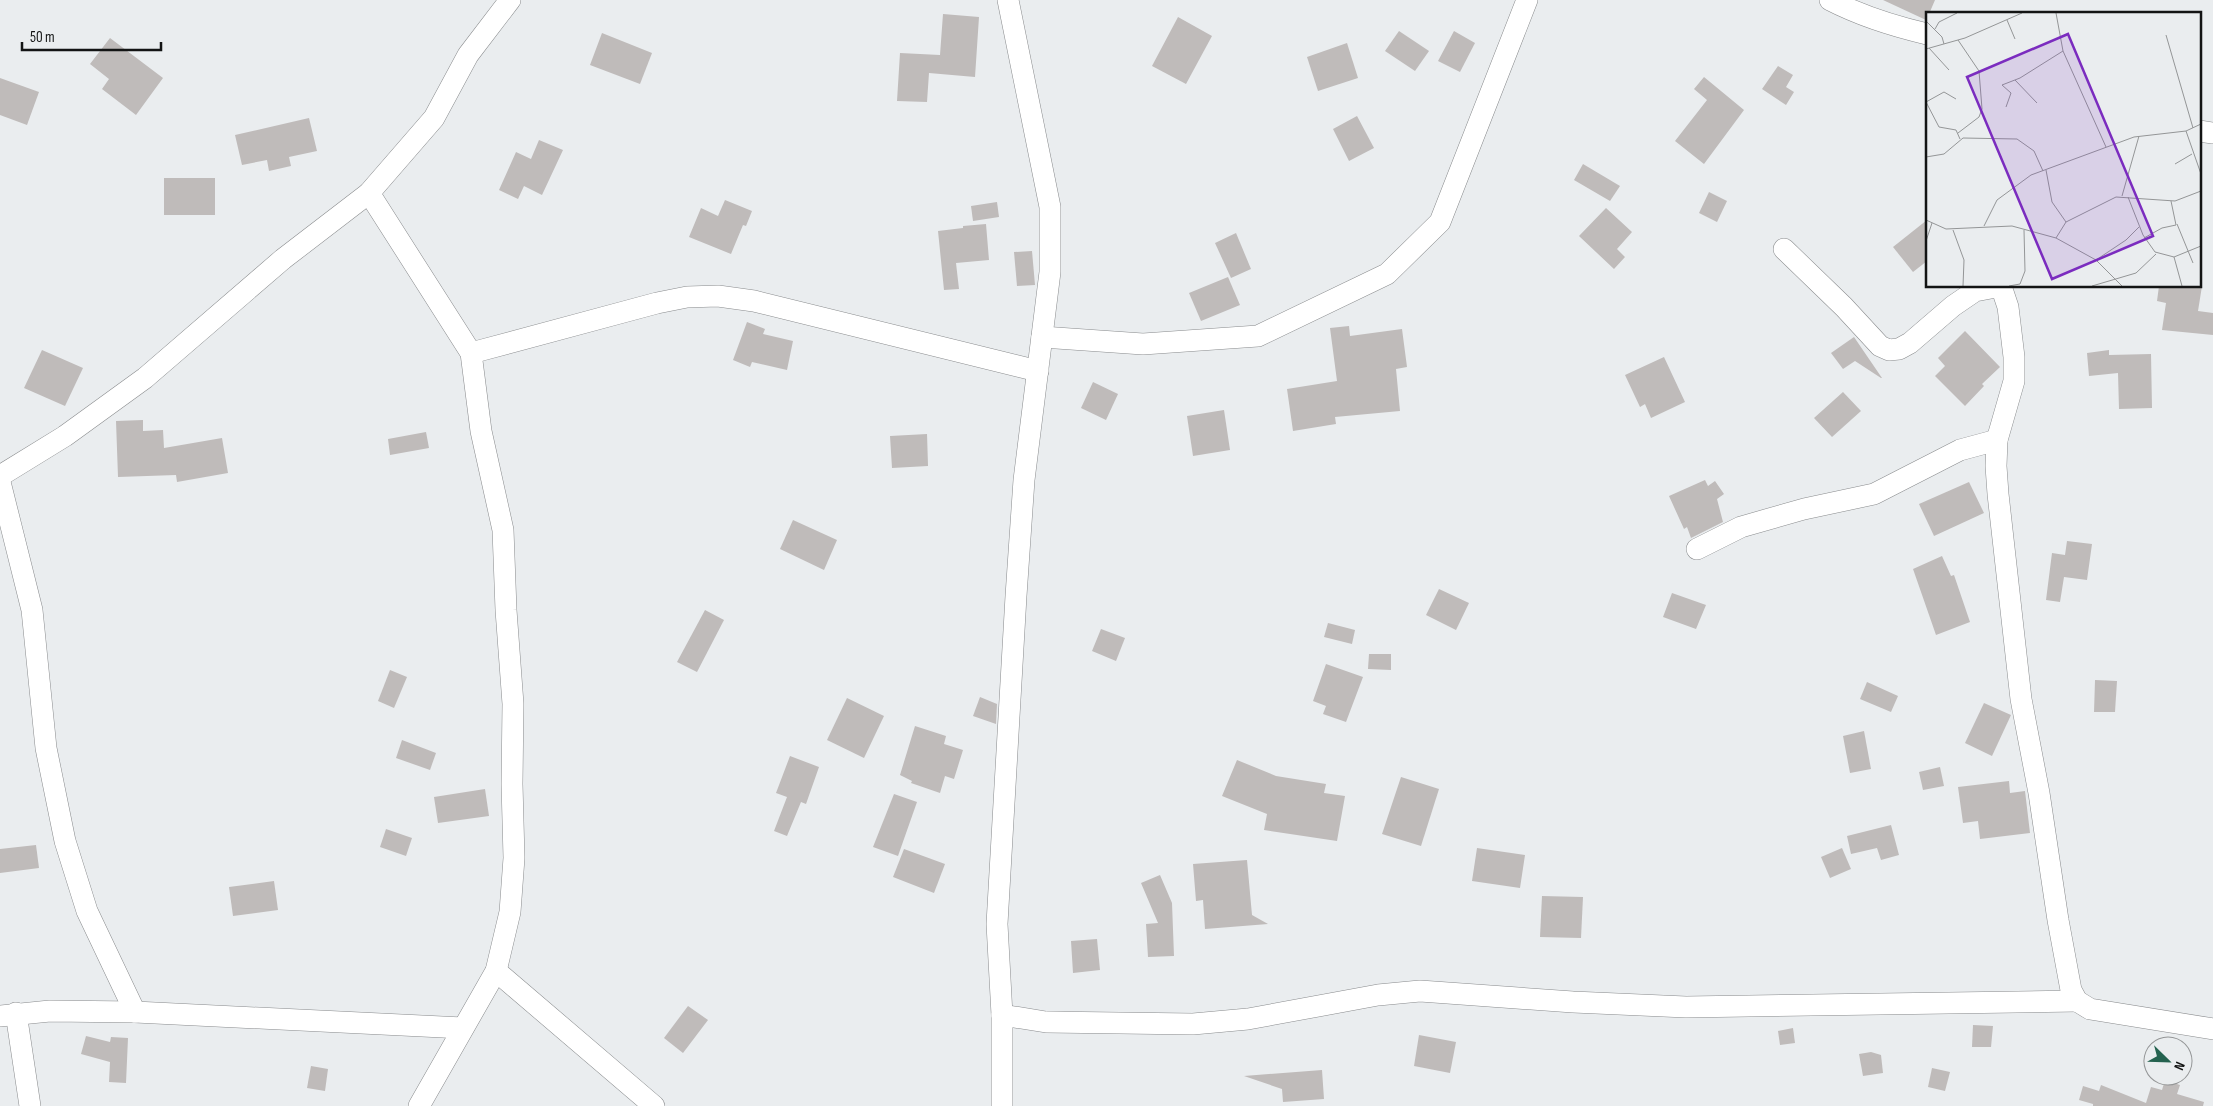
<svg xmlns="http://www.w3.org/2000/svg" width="2213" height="1106" font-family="'Sofia Sans Condensed',sans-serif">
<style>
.building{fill:#bfbbba}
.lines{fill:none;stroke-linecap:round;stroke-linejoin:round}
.minor-casing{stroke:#898b8d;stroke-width:22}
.minor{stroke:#fff;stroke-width:21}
.inset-road{fill:none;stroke:#949697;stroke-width:1}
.view{fill:#7b2cbf;fill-opacity:0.15;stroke:#7b2cbf;stroke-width:2.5}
.inset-edge{fill:none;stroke:#131414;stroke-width:2.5}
</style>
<rect width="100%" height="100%" fill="#eaedef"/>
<g class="building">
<polygon points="1883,0 1935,0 1929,14 1927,14 1926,20"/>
<polygon points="943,14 979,17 975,77 929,73 927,102 897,101 900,53 940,55"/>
<polygon points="1178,17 1212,36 1186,84 1152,66"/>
<polygon points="1399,31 1429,51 1415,71 1385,51"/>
<polygon points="1454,31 1475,43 1460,72 1438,61"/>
<polygon points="602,33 652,53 640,84 590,65"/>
<polygon points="110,38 163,78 136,115 102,89 109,79 90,64"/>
<polygon points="1347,43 1358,78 1318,91 1307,57"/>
<polygon points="1778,66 1793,75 1786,87 1794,92 1786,105 1762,89"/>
<polygon points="1704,77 1744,110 1704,164 1675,141 1707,100 1694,89"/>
<polygon points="0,78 39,92 27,125 0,115"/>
<polygon points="1357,116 1374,148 1349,161 1333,129"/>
<polygon points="309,118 317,151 289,157 291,166 269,171 267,160 242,165 235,135"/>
<polygon points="539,140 563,150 542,195 524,186 518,199 499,190 516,152 531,159"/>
<polygon points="1583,164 1620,186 1610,201 1574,180"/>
<rect x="164" y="178" width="51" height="37"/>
<polygon points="1709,192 1727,201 1717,222 1699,213"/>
<polygon points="725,200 752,211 746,226 743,225 731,254 689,237 701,208 718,216"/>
<polygon points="997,202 999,217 973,221 971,206"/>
<polygon points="1606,208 1632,232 1617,249 1625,257 1614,269 1579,236"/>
<polygon points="1927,220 1927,261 1913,272 1893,247"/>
<polygon points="986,224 989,260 956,263 959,289 944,290 938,231 963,228 963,226"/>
<polygon points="1236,233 1251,269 1231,278 1215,243"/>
<polygon points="1032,251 1035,285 1017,286 1014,252"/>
<polygon points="1228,277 1240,305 1201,321 1189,293"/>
<polygon points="2159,286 2202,286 2198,311 2213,313 2213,335 2162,330 2166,303 2157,301"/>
<polygon points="747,322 765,329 763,334 793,341 787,370 752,362 750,367 733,360"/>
<polygon points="1349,326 1350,336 1402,329 1407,367 1396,369 1400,411 1335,417 1336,424 1293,431 1287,389 1337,381 1330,328"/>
<polygon points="1965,331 2000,367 1982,384 1984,386 1965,406 1935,376 1945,366 1938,358"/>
<polygon points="1854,337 1882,378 1881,378 1855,361 1843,369 1831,353"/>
<polygon points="42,350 83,368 65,406 24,388"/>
<polygon points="2109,350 2109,355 2151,354 2152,408 2119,409 2118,373 2089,376 2087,353"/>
<polygon points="1664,357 1685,402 1651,418 1645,404 1640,407 1625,375"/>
<polygon points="1093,382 1118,394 1106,420 1081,408"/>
<polygon points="1843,392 1861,411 1832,437 1814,418"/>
<polygon points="1224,410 1230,450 1193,456 1187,416"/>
<polygon points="143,420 143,431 163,430 164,448 222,438 228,473 177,482 176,475 118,477 116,421"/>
<polygon points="426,432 429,448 390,455 388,439"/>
<polygon points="927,434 928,466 892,468 890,436"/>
<polygon points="1705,480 1708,486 1715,481 1724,494 1717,499 1723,522 1691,538 1687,527 1684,529 1669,496"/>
<polygon points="1969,482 1984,513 1934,536 1919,504"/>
<polygon points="793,520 837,540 824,570 780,549"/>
<polygon points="2067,541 2092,544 2087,580 2064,577 2060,602 2046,600 2052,553 2065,555"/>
<polygon points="1942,556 1951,576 1954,575 1970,622 1936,635 1913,569"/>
<polygon points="1439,589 1469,603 1456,630 1426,615"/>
<polygon points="1672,593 1706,605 1696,629 1663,617"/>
<polygon points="705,610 724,620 697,672 677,662"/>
<polygon points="1328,623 1355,630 1352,644 1324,637"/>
<polygon points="1101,629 1125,638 1116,661 1092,651"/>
<polygon points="1369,654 1391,654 1391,670 1368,669"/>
<polygon points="1326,664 1363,677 1346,722 1323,714 1326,706 1313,701"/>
<polygon points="390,670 407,677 394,708 378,701"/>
<polygon points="2095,680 2117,681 2115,712 2094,712"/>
<polygon points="1867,682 1898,696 1891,712 1860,699"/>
<polygon points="980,697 997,704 996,724 973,716"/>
<polygon points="847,698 884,716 864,758 827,740"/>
<polygon points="1984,703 2011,715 1992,756 1965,743"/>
<polygon points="915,726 946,736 944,744 963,750 954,779 945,776 940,793 911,783 912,781 900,775"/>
<polygon points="1864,731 1871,769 1850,773 1843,736"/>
<polygon points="402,740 436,753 430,770 396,758"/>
<polygon points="790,756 819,767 806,804 801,802 787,836 774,831 787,797 776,793"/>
<polygon points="1237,760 1276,776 1326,784 1324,793 1345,796 1337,841 1264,830 1267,814 1222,796"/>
<polygon points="1940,767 1944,786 1923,790 1919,772"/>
<polygon points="1401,777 1439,789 1421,846 1382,834"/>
<polygon points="2009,781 2010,793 2025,791 2030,833 1980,839 1978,821 1963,823 1958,787"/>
<polygon points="485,789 489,816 438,823 434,797"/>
<polygon points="894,794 917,802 898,856 873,847"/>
<polygon points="1891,825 1899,855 1881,860 1877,848 1851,854 1847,836"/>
<polygon points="386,829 412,838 406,856 380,847"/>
<polygon points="36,845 39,868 0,873 0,849"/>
<polygon points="1477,848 1525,855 1520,888 1472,881"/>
<polygon points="1842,848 1851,869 1830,878 1821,857"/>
<polygon points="904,849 945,864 934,893 893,877"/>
<polygon points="1247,860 1252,915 1268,924 1205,929 1203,900 1196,901 1193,864"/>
<polygon points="1160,875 1172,903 1174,956 1148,957 1146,924 1158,923 1141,883"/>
<polygon points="274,881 278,910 233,916 229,887"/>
<polygon points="1542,896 1583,897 1581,938 1540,937"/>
<polygon points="1097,939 1100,970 1073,973 1071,941"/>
<polygon points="688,1006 708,1020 683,1053 664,1038"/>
<polygon points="1973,1025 1993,1026 1991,1047 1972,1047"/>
<polygon points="1793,1028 1795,1043 1780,1045 1778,1031"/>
<polygon points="1419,1035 1456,1042 1450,1073 1414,1066"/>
<polygon points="86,1036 110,1042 111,1037 128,1038 126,1083 109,1082 110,1062 81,1054"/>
<polygon points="1871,1052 1881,1055 1883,1073 1863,1076 1859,1054"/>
<polygon points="311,1066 328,1069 325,1091 307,1088"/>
<polygon points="1932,1068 1950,1072 1945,1091 1928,1087"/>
<polygon points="1322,1070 1324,1099 1283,1102 1282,1089 1244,1076"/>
<polygon points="2165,1080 2180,1085 2177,1094 2204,1102 2203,1106 2093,1106 2093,1104 2079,1100 2083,1086 2099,1091 2101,1085 2146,1103 2151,1087 2162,1090"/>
</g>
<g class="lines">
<defs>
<g id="minor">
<path d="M1830 0C1861 16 1893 26 1927 34"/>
<polyline points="2199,131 2213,133"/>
<polyline points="369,193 471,353 481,431 503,530 506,610 513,704 512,784 514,858 510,912 496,971 419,1106"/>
<polyline points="1784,249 1844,307 1880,346 1889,350 1899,349 1910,343 1953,306 1975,291 1996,287 2003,292 2008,307 2014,357 2014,381 1997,440 1996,466 1998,494 2021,699 2039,793 2058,920 2071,990 2077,1001 2090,1009 2213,1029"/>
<polyline points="1042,337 1143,344 1258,336 1387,274 1440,222 1527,0"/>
<polyline points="471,353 657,303 687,297 718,296 754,301 1038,371"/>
<polyline points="0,476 65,436 145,378 283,259 369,193 434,118 468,55 510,0"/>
<polyline points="0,482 32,610 46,748 65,841 87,911 135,1012"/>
<polyline points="1697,549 1741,527 1804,509 1874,494 1960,450 1997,440"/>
<polyline points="496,971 654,1106"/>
<polyline points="16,1013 30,1106"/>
<polyline points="1002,1015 1046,1022 1193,1024 1248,1019 1378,995 1420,991 1573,1002 1686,1007 2077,1001"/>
<polyline points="0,1016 50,1011 135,1012 463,1028"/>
<polyline points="1002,1106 1002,1015 997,924 1016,596 1024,480 1050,272 1050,207 1008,0"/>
</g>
</defs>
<use href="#minor" class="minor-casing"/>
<use href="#minor" class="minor"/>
</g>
<g transform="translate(1926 12)">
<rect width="275" height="275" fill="#eaedef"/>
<path class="inset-road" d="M81 8 89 27M0 9 16 25 18 32M9 17 13 10 31 1M240 23 267 116M3 36 23 58M0 37 39 26 96 1M137 39 180 135M89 68 111 91M0 90 13 115 30 118 34 127M0 90 18 80 30 87M80 95 85 81 76 73 94 66 137 39 130 1M260 119 275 162M32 121 53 105 56 97 53 59 32 28M0 145 18 142 37 126 91 127 108 139 117 159M249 152 266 142M120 158 126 190 140 210M196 184 213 124M202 185 217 223 229 240 248 245 275 234M0 208 20 217 86 214 130 226 170 248 196 274M251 212 267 251M58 214 71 188 105 163 208 125 260 119 275 112M27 218 38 248 37 274M130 226 140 210 190 185 249 189 275 179M218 226 236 216 250 213 245 189M248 245 256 274M170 248 200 228 213 215M0 267V229L6 211M83 274 94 272 99 259 98 218M166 274 210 261 230 242"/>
<path class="view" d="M142 22 227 224 126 267 41 65Z"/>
<rect width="275" height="275" class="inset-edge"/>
</g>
<g transform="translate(2168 1061) rotate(113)"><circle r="24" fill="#eaedef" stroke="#949697"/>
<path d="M0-4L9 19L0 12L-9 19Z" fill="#24624f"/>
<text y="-8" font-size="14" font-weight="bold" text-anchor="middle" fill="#131414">N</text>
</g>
<path d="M22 42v8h139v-8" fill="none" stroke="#131414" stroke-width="2.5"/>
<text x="30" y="42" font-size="15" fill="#131414" stroke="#eaedef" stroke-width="4" paint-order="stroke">50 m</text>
</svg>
